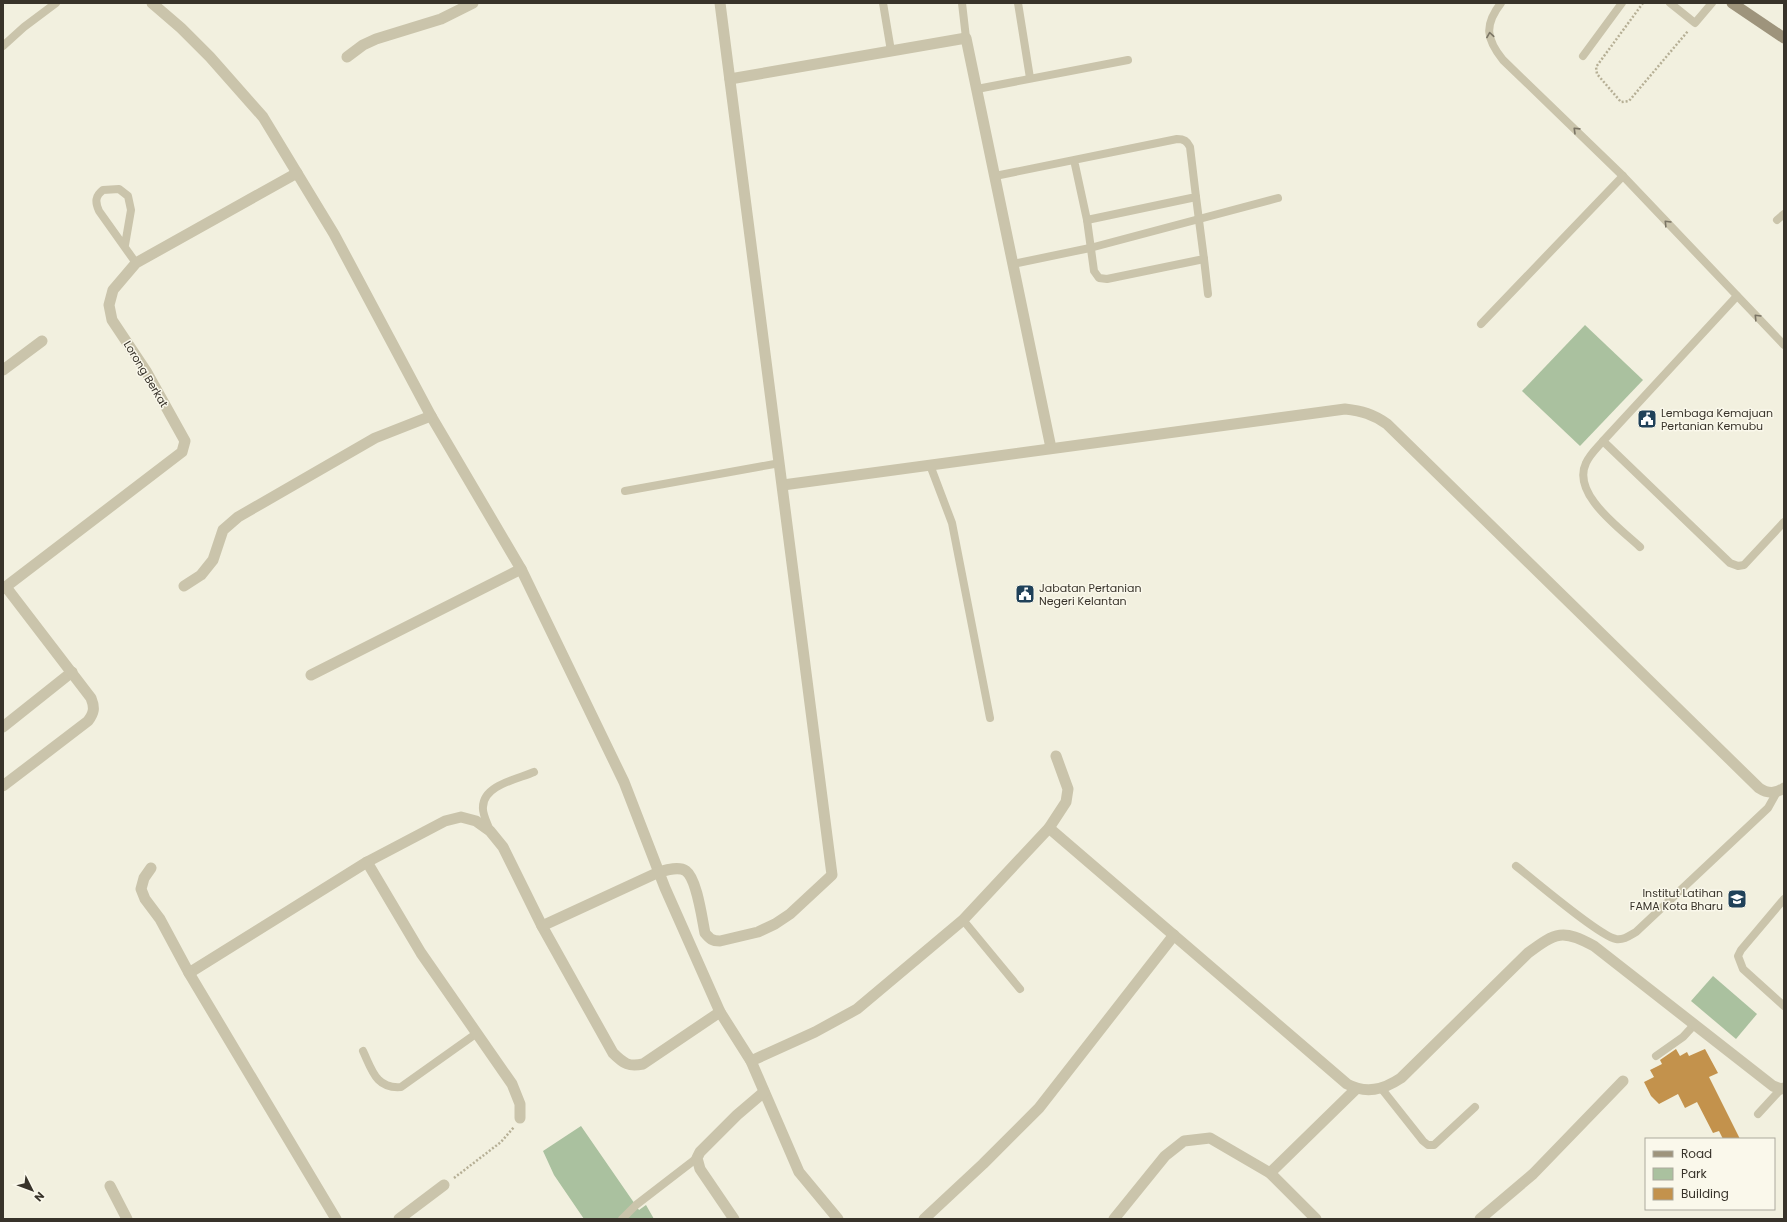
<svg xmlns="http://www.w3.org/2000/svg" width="1787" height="1222" font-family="Poppins,sans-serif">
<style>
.green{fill:#aac19f}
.building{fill:#c3924c}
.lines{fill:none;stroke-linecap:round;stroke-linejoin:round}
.path{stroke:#b6af95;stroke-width:2.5;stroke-dasharray:2 2;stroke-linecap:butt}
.service{stroke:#cac4ab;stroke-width:8}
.minor{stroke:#cac4ab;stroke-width:11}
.secondary{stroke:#9e947c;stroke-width:11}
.oneway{stroke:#7a7464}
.labels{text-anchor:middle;stroke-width:3;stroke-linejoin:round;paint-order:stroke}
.street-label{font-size:11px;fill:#38332a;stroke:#faf8eb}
.poi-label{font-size:11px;fill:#38332a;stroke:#faf8eb;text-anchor:start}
</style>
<rect width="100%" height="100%" fill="#f2f0df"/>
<g class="green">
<polygon points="1585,325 1643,380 1580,446 1522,391"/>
<polygon points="1713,976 1757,1014 1736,1039 1691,1001"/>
<polygon points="581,1126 639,1210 646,1205 654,1219 584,1219 554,1175 543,1151"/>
</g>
<polygon class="building" points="1676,1049 1680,1056 1687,1052 1689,1056 1705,1049 1718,1073 1709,1077 1740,1139 1723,1139 1719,1131 1713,1133 1697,1102 1685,1108 1678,1094 1659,1104 1651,1096 1644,1082 1654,1077 1650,1070 1662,1064 1660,1060"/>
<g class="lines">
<g class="path">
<polyline points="1643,3 1596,67 1597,74 1621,102 1629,101 1688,31"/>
<polyline points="454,1178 501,1142 514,1127"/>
</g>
<g class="service">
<polyline points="883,3 891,51"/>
<polyline points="962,3 966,38"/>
<polyline points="1018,3 1030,78"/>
<path d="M1501 3C1484 25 1486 39 1503 60L1623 176 1784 345"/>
<polyline points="1670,3 1695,23 1712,3"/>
<polyline points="3,46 24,27 56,3"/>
<polyline points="1583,56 1622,3"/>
<polyline points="977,89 1128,60"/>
<path d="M995 176 1177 139C1184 139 1187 141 1190 147L1196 197 1087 220 1074 160"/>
<polyline points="1087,220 1094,271 1099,278 1107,279 1204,259 1196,197"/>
<polyline points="1777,220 1784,214"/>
<path d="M125 245 131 210 128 196 119 189 103 190C95 196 95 202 99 211L136 263"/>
<polyline points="1204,259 1208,294"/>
<polyline points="1013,264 1090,248 1278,198"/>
<polyline points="1737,296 1603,441 1730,563 1738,566 1744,565 1784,522"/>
<polyline points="1481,324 1623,176"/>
<path d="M1603 441C1597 448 1590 454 1586 463 1571 494 1621 529 1640 547"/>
<polyline points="930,465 952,523 990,718"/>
<polyline points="625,491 780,463"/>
<path d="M490 831C488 824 482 814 483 807 483 785 518 779 534 772"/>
<path d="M1516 866C1533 879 1599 936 1616 939 1624 940 1629 936 1636 932L1768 808 1777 792"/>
<polyline points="1784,899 1741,950 1738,956 1743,969 1784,1006"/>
<polyline points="963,920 1020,989"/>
<path d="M363 1051C372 1070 376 1089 401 1087L477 1033"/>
<polyline points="1656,1056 1683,1037 1694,1025"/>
<polyline points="1381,1088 1423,1141 1428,1145 1434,1145 1475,1107"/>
<polyline points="1758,1114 1781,1089"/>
<polyline points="622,1219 636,1205 697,1158"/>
</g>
<g class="minor">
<polyline points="152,3 181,28 210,57 263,117 334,234 431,416 521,569 624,782 665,888 720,1012 751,1061 799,1172 838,1219"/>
<polyline points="347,57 363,45 376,39 441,19 473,3"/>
<polyline points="730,79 966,38 1051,448"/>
<polyline points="3,370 42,341"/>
<path d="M783 485 1345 409C1362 411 1373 414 1387 424L1759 788C1768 794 1775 794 1784 788"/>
<polyline points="184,586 201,575 213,560 223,530 238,517 375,438 431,416"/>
<polyline points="3,589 182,452 185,441 146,371 112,320 109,305 113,290 136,263 297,173"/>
<polyline points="311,675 521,569"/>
<polyline points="3,727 72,672"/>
<path d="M3 786 88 721C94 713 95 708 91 698L6 587"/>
<path d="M1049 828 1347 1084C1366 1094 1383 1090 1401 1078L1528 953C1556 932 1563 929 1594 946L1773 1086 1781 1089 1784 1088"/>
<polyline points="367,862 421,953 512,1084 520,1104 520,1118"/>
<path d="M151 868 144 878 141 889 145 899 160 919 189 973 367 862 445 821 461 817 476 821 490 831 503 847 542 926 613 1053C624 1064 629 1067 643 1064L720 1012"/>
<path d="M542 926 659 872C666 870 679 866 686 871 697 879 702 919 705 933 710 939 712 941 720 941L758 932 775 924 790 914 832 875 720 3"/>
<polyline points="189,973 336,1219"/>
<polyline points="751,1061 815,1032 857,1009 963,920 1049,828 1066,802 1068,789 1056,756"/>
<polyline points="1270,1173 1356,1089"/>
<polyline points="110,1186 127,1219"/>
<polyline points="399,1219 444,1185"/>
<polyline points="734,1219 700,1169 697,1158 700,1152 737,1115 764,1092"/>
<polyline points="924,1219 983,1164 1039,1108 1174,935"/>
<polyline points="1114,1219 1165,1156 1184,1141 1210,1138 1270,1173 1316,1219"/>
<polyline points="1480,1219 1533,1174 1623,1081"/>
</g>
<polyline class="secondary" points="1732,3 1784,38"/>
</g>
<defs><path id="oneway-chevron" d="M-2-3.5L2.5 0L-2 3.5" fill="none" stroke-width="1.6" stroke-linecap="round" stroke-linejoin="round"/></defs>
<g class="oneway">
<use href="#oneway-chevron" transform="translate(1490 35) rotate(-99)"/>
<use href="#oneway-chevron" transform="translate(1576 130) rotate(-136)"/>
<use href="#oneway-chevron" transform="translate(1667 223) rotate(-134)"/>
<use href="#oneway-chevron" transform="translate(1757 317) rotate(-134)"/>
</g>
<defs>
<symbol id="civic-square" viewBox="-11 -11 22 22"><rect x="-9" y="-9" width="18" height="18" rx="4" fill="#204159" stroke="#faf8eb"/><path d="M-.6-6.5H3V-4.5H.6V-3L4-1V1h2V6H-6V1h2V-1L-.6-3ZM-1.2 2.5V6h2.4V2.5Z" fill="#fff"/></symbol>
<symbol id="school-square" viewBox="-11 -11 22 22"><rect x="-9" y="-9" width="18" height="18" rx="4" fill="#204159" stroke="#faf8eb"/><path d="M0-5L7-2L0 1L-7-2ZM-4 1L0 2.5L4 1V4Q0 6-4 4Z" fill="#fff"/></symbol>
</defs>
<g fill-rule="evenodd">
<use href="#civic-square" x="1636" y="408" width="22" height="22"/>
<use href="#civic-square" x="1014" y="583" width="22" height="22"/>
<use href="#school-square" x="1726" y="888" width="22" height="22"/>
</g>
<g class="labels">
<g class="street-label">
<text transform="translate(146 374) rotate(59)" y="4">Lorong Berkat</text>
</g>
<g class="poi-label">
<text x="1661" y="417">Lembaga Kemajuan<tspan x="1661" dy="13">Pertanian Kemubu</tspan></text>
<text x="1039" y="592">Jabatan Pertanian<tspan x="1039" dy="13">Negeri Kelantan</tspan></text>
<text x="1723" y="897" text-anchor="end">Institut Latihan<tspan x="1723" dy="13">FAMA Kota Bharu</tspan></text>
</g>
</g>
<rect width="1787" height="1222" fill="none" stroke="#38332a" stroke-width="8"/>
<rect x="1645" y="1138" width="130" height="72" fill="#faf8eb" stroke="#aca99e"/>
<rect x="1653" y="1151" width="20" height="6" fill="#9e947c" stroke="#aca99e"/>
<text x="1681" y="1158" font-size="12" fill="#38332a">Road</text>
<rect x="1653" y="1168" width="20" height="12" fill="#aac19f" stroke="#aca99e"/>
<text x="1681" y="1178" font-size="12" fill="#38332a">Park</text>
<rect x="1653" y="1188" width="20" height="12" fill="#c3924c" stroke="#aca99e"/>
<text x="1681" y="1198" font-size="12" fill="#38332a">Building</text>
<g transform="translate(32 1190) rotate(132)" stroke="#faf8eb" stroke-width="3" paint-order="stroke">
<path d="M0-3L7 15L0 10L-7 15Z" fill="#38332a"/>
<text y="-6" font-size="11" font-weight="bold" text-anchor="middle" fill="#38332a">N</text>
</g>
</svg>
